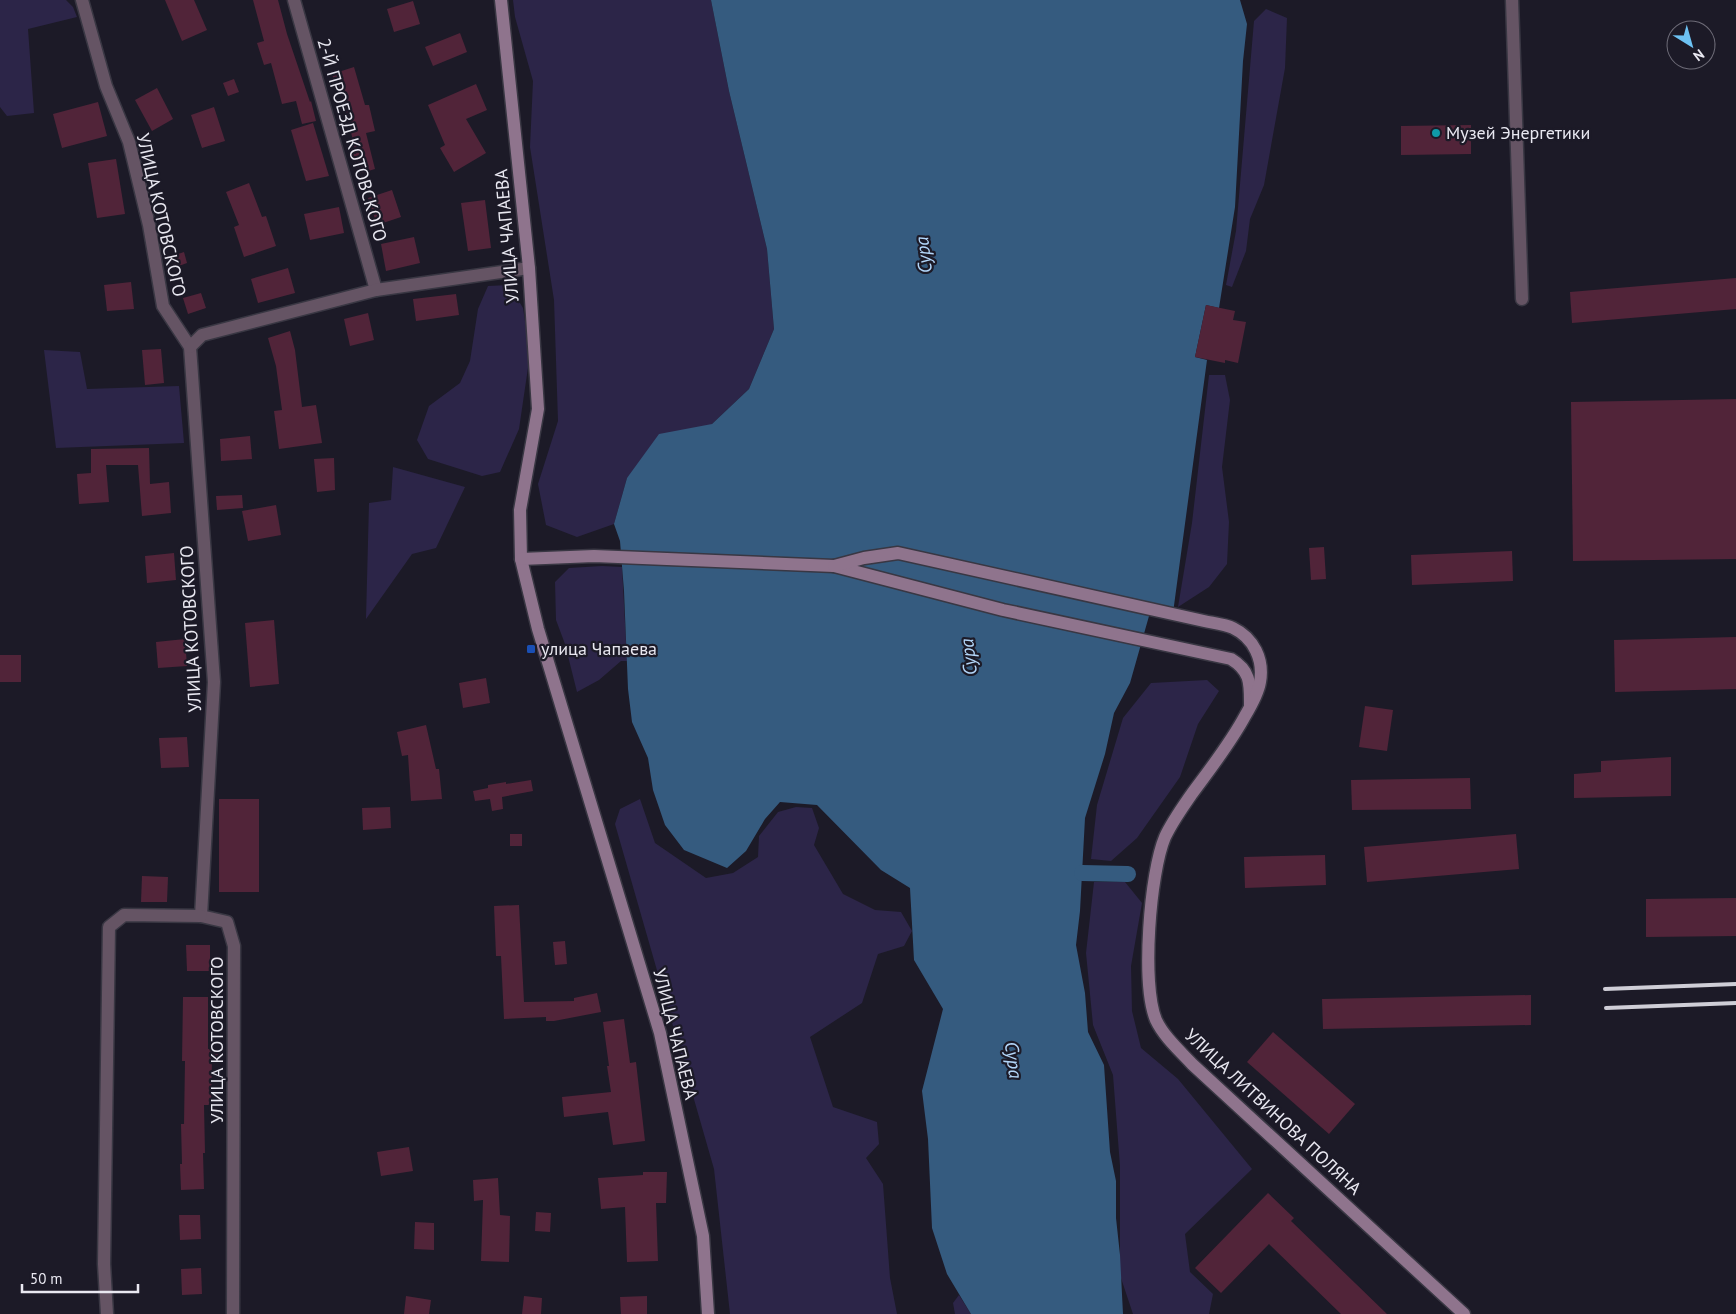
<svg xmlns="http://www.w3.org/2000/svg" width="1736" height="1314" font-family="'PT Sans',sans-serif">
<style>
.green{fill:#2c2548}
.water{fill:#355b7f}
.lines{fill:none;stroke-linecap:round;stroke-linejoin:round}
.canal{stroke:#355b7f;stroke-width:16}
.building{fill:#512439}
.street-casing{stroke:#393743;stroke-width:15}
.secondary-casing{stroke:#393743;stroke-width:15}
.street{stroke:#655464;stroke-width:12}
.secondary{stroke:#8f748d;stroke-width:12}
.rail{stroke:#cfced7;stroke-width:4}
.culture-dot{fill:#0f9aa8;stroke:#1c1a27;stroke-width:2}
.transit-dot{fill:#1a4fb4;stroke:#1c1a27;stroke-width:2}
.labels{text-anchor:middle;stroke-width:4.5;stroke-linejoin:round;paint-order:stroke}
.poi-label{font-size:18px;fill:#e9e8f1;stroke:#1c1a27;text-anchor:start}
.street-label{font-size:18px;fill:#e9e8f1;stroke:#1c1a27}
.water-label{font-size:19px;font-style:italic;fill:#b3d6f9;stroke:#1c1a27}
</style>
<rect width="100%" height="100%" fill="#1c1a27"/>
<g class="green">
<polygon points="0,0 66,0 73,7 77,17 28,29 34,113 7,116 0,107"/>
<polygon points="513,0 711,0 729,91 767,249 774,329 749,389 712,424 627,478 614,524 577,537 546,525 538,484 558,421 554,300 530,147 533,81 515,17"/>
<polygon points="1266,9 1287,18 1285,68 1264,185 1250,219 1246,251 1232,287 1226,285 1236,231 1254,21"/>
<polygon points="509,285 523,308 530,354 519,429 500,472 482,476 428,459 417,440 429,406 460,383 470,361 478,309 488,286"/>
<polygon points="44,350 80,352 87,389 179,386 184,443 56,448"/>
<polygon points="1209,375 1225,375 1230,400 1222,467 1229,522 1227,564 1209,587 1178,607 1192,523"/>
<polygon points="393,467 465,487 436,548 412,554 366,619 369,503 391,500"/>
<polygon points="602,566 622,567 627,661 621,661 599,680 577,692 565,644 556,620 555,582 569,568"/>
<polygon points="1207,680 1219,691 1198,724 1180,777 1137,838 1111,861 1091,859 1097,805 1123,718 1151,683"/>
<polygon points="640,799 655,843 706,878 733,873 758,857 759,836 778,812 796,807 812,808 819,828 814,845 843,894 875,910 901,912 912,931 904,946 878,954 862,1003 810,1037 833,1107 877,1122 879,1144 866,1158 883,1184 890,1278 897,1314 730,1314 714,1169 615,824 620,809"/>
<polygon points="1094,882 1125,882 1142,903 1131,966 1132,1011 1141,1048 1178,1079 1252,1169 1185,1234 1190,1272 1213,1294 1209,1314 1133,1314 1120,1275 1120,1166 1113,1075 1093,1025 1086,953"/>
<polygon points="959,1295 971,1314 955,1314 953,1303"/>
</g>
<polygon class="water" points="711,0 1240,0 1247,24 1243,61 1235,207 1219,308 1206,305 1195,357 1207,360 1173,613 1151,609 1130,683 1114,713 1105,754 1085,818 1080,911 1076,945 1085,993 1088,1032 1104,1065 1110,1152 1116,1181 1116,1218 1120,1255 1123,1314 971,1314 947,1274 932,1228 928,1139 922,1091 943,1009 914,960 910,888 881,870 817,805 780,802 765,819 746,851 727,868 684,850 665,825 653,790 648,758 632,722 628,689 624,591 620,541 614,524 627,478 659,434 712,424 749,389 774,329 767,249 729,91"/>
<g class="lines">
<polyline class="canal" points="1082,873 1128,874"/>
</g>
<g class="building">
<polygon points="165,0 194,0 207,30 182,41"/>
<polygon points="253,0 278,0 287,34 310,102 311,101 316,121 302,124 296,101 282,104 271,63 264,65 257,43 264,41"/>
<polygon points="413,1 420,24 394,32 387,9"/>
<polygon points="460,33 467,52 433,66 425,47"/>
<polygon points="354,67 365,105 369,105 375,131 366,133 375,169 358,174 353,154 356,154 342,93 338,94 332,74"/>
<polygon points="234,79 239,92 228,96 223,83"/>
<polygon points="476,84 487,110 466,119 486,153 454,172 440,148 445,145 428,105"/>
<polygon points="157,88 173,119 152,131 135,100"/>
<polygon points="98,102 107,136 62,148 53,114"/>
<polygon points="214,107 225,141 202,148 191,115"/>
<polygon points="313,123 329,176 306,181 291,130"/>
<polygon points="1471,125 1471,154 1401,155 1401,126"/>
<polygon points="116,159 125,214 97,218 88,163"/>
<polygon points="249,183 262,217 266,216 276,246 244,257 234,227 239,225 226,192"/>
<polygon points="392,190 401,217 377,225 368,198"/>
<polygon points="485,200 491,248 468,251 461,203"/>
<polygon points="339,207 344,233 310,240 304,214"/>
<polygon points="414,237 420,263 386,271 381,244"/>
<polygon points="184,252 187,263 176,267 172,256"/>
<polygon points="288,268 295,293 258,303 251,279"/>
<polygon points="1736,278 1736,309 1572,323 1570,292"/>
<polygon points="131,282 134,309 107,311 104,285"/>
<polygon points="201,293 206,308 188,314 183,298"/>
<polygon points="456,294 459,315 416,321 413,299"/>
<polygon points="1206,305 1235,311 1233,320 1246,322 1238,363 1225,360 1225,363 1195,357"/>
<polygon points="368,313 374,340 350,346 344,319"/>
<polygon points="290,331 295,350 302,407 316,405 322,443 279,449 274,411 282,410 276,366 268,338"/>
<polygon points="161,349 164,383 145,385 142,350"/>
<polygon points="1736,399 1736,559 1573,561 1571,402"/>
<polygon points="250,436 252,459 221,461 220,439"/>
<polygon points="149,448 150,484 169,482 171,513 142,516 138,465 106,465 109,502 79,504 77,474 91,473 91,449"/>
<polygon points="334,458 335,490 317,492 314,459"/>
<polygon points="242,495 243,508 217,510 216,496"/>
<polygon points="276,505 281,535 248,541 242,511"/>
<polygon points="1324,547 1326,579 1311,580 1309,548"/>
<polygon points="1512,551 1513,581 1412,585 1411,555"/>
<polygon points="174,553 176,580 147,583 145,556"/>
<polygon points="274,620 279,684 250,687 245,623"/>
<polygon points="1736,637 1736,689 1615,692 1614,640"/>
<polygon points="185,639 187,666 158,668 156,642"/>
<rect x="0" y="655" width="21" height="27"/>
<polygon points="486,678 490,703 463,708 459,683"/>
<polygon points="1365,706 1393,710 1387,751 1359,747"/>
<polygon points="426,725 436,769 439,769 442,799 411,801 408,755 402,756 397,732"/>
<polygon points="187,737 189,767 161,768 159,738"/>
<polygon points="1671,757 1671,796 1574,798 1574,774 1601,772 1601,761"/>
<polygon points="1470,778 1471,809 1352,810 1351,780"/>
<polygon points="531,780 533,791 502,797 503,809 492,811 490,799 475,801 473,791 488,788 488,785 506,782 506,784"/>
<rect x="219" y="799" width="40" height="93"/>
<polygon points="390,807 391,828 363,830 362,808"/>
<rect x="510" y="834" width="12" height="12"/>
<polygon points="1516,834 1519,869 1367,882 1364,847"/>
<polygon points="1325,855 1326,885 1245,888 1244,857"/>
<polygon points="142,876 168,877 167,902 141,902"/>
<polygon points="1736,898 1736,936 1646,937 1646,899"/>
<polygon points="519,905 524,1002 574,1001 574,998 597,993 601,1012 554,1021 546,1021 546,1017 504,1019 501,956 496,956 494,906"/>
<polygon points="565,941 567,964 555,965 553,942"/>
<polygon points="186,945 210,945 210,971 187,971"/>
<polygon points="1531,995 1531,1025 1323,1029 1322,999"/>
<polygon points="183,997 208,997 208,1049 223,1049 222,1061 212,1061 211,1105 204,1105 205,1153 203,1153 204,1189 181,1190 180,1164 182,1164 181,1124 184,1124 185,1061 182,1061"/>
<polygon points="624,1019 630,1063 636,1062 645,1141 613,1145 608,1112 564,1117 562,1097 611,1092 607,1066 609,1066 603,1022"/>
<polygon points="1273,1032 1355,1104 1329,1134 1247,1062"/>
<polygon points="409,1147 413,1171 381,1176 377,1152"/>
<polygon points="643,1172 667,1172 666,1203 656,1203 658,1261 627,1262 625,1207 601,1209 598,1178 643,1175"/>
<polygon points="498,1178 500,1215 510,1216 509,1262 481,1261 483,1200 474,1201 473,1180"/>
<polygon points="1268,1193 1294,1218 1291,1221 1387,1314 1341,1314 1269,1244 1221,1293 1195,1268"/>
<polygon points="536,1212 551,1213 550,1232 535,1231"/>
<polygon points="179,1215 200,1215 201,1239 180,1240"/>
<polygon points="415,1222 434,1223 434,1250 414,1249"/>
<polygon points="201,1268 202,1294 182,1295 181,1269"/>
<polygon points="406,1296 431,1300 429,1314 404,1314"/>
<polygon points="524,1296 542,1298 541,1314 522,1314"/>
<polygon points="647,1296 647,1314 621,1314 620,1297"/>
</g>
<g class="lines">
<defs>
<g id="street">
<polyline points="82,0 106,86 129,142 149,225 163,306 190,347 214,682 201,916 227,922 234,946 233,1314"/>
<polyline points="294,0 376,290"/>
<polyline points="1512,0 1522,299"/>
<polyline points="190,347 202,335 376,290 529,268"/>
<polyline points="107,1314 104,1264 109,927 124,915 201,916"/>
</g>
<g id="secondary">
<polyline points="501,0 529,268 538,409 520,510 521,559 538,629 660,1033 703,1236 708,1314"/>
<path d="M521 559 594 556 834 566 1003 610 1231 659C1251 671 1250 684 1250 705"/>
<path d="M834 566 864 558 898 553 1204 621C1213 623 1225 624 1233 628 1254 638 1264 660 1260 682 1258 694 1251 706 1245 716 1230 744 1210 769 1191 795 1182 808 1172 822 1165 837 1150 872 1141 984 1156 1020 1164 1037 1180 1051 1192 1064L1464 1314"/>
</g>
</defs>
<use href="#street" class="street-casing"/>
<use href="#secondary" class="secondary-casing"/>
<use href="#street" class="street"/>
<use href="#secondary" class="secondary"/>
<g class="rail">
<polyline points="1605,989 1736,984"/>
<polyline points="1606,1008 1736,1003"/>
</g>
</g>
<circle class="culture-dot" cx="1436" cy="133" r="5"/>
<rect class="transit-dot" x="526" y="644" width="10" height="10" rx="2.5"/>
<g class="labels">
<g class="poi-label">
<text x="1446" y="139">Музей Энергетики</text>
<text x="541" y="655">улица Чапаева</text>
</g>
<g class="street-label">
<text transform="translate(352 140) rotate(74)" y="6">2-Й ПРОЕЗД КОТОВСКОГО</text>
<text transform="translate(161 215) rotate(77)" y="6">УЛИЦА КОТОВСКОГО</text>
<text transform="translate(507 236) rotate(-95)" y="6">УЛИЦА ЧАПАЕВА</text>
<text transform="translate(191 629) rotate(-93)" y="6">УЛИЦА КОТОВСКОГО</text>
<text transform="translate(675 1034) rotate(76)" y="6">УЛИЦА ЧАПАЕВА</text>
<text transform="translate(217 1040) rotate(-90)" y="6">УЛИЦА КОТОВСКОГО</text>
<text transform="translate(1273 1112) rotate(43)" y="6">УЛИЦА ЛИТВИНОВА ПОЛЯНА</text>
</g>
<g class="water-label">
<text transform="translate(923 255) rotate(-96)" y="7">Сура</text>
<text transform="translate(968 657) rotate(-96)" y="7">Сура</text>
<text transform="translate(1014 1060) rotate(83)" y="7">Сура</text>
</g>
</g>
<g transform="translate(1691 45) rotate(143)"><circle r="24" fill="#1c1a27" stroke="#6e6c78"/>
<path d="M0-4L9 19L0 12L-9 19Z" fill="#6dc2f3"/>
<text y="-8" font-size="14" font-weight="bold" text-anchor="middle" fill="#e9e8f1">N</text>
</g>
<path d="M22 1284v8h116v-8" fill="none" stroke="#e9e8f1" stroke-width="2.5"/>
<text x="30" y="1284" font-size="15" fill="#e9e8f1" stroke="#1c1a27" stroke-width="4" paint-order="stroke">50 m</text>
</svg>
